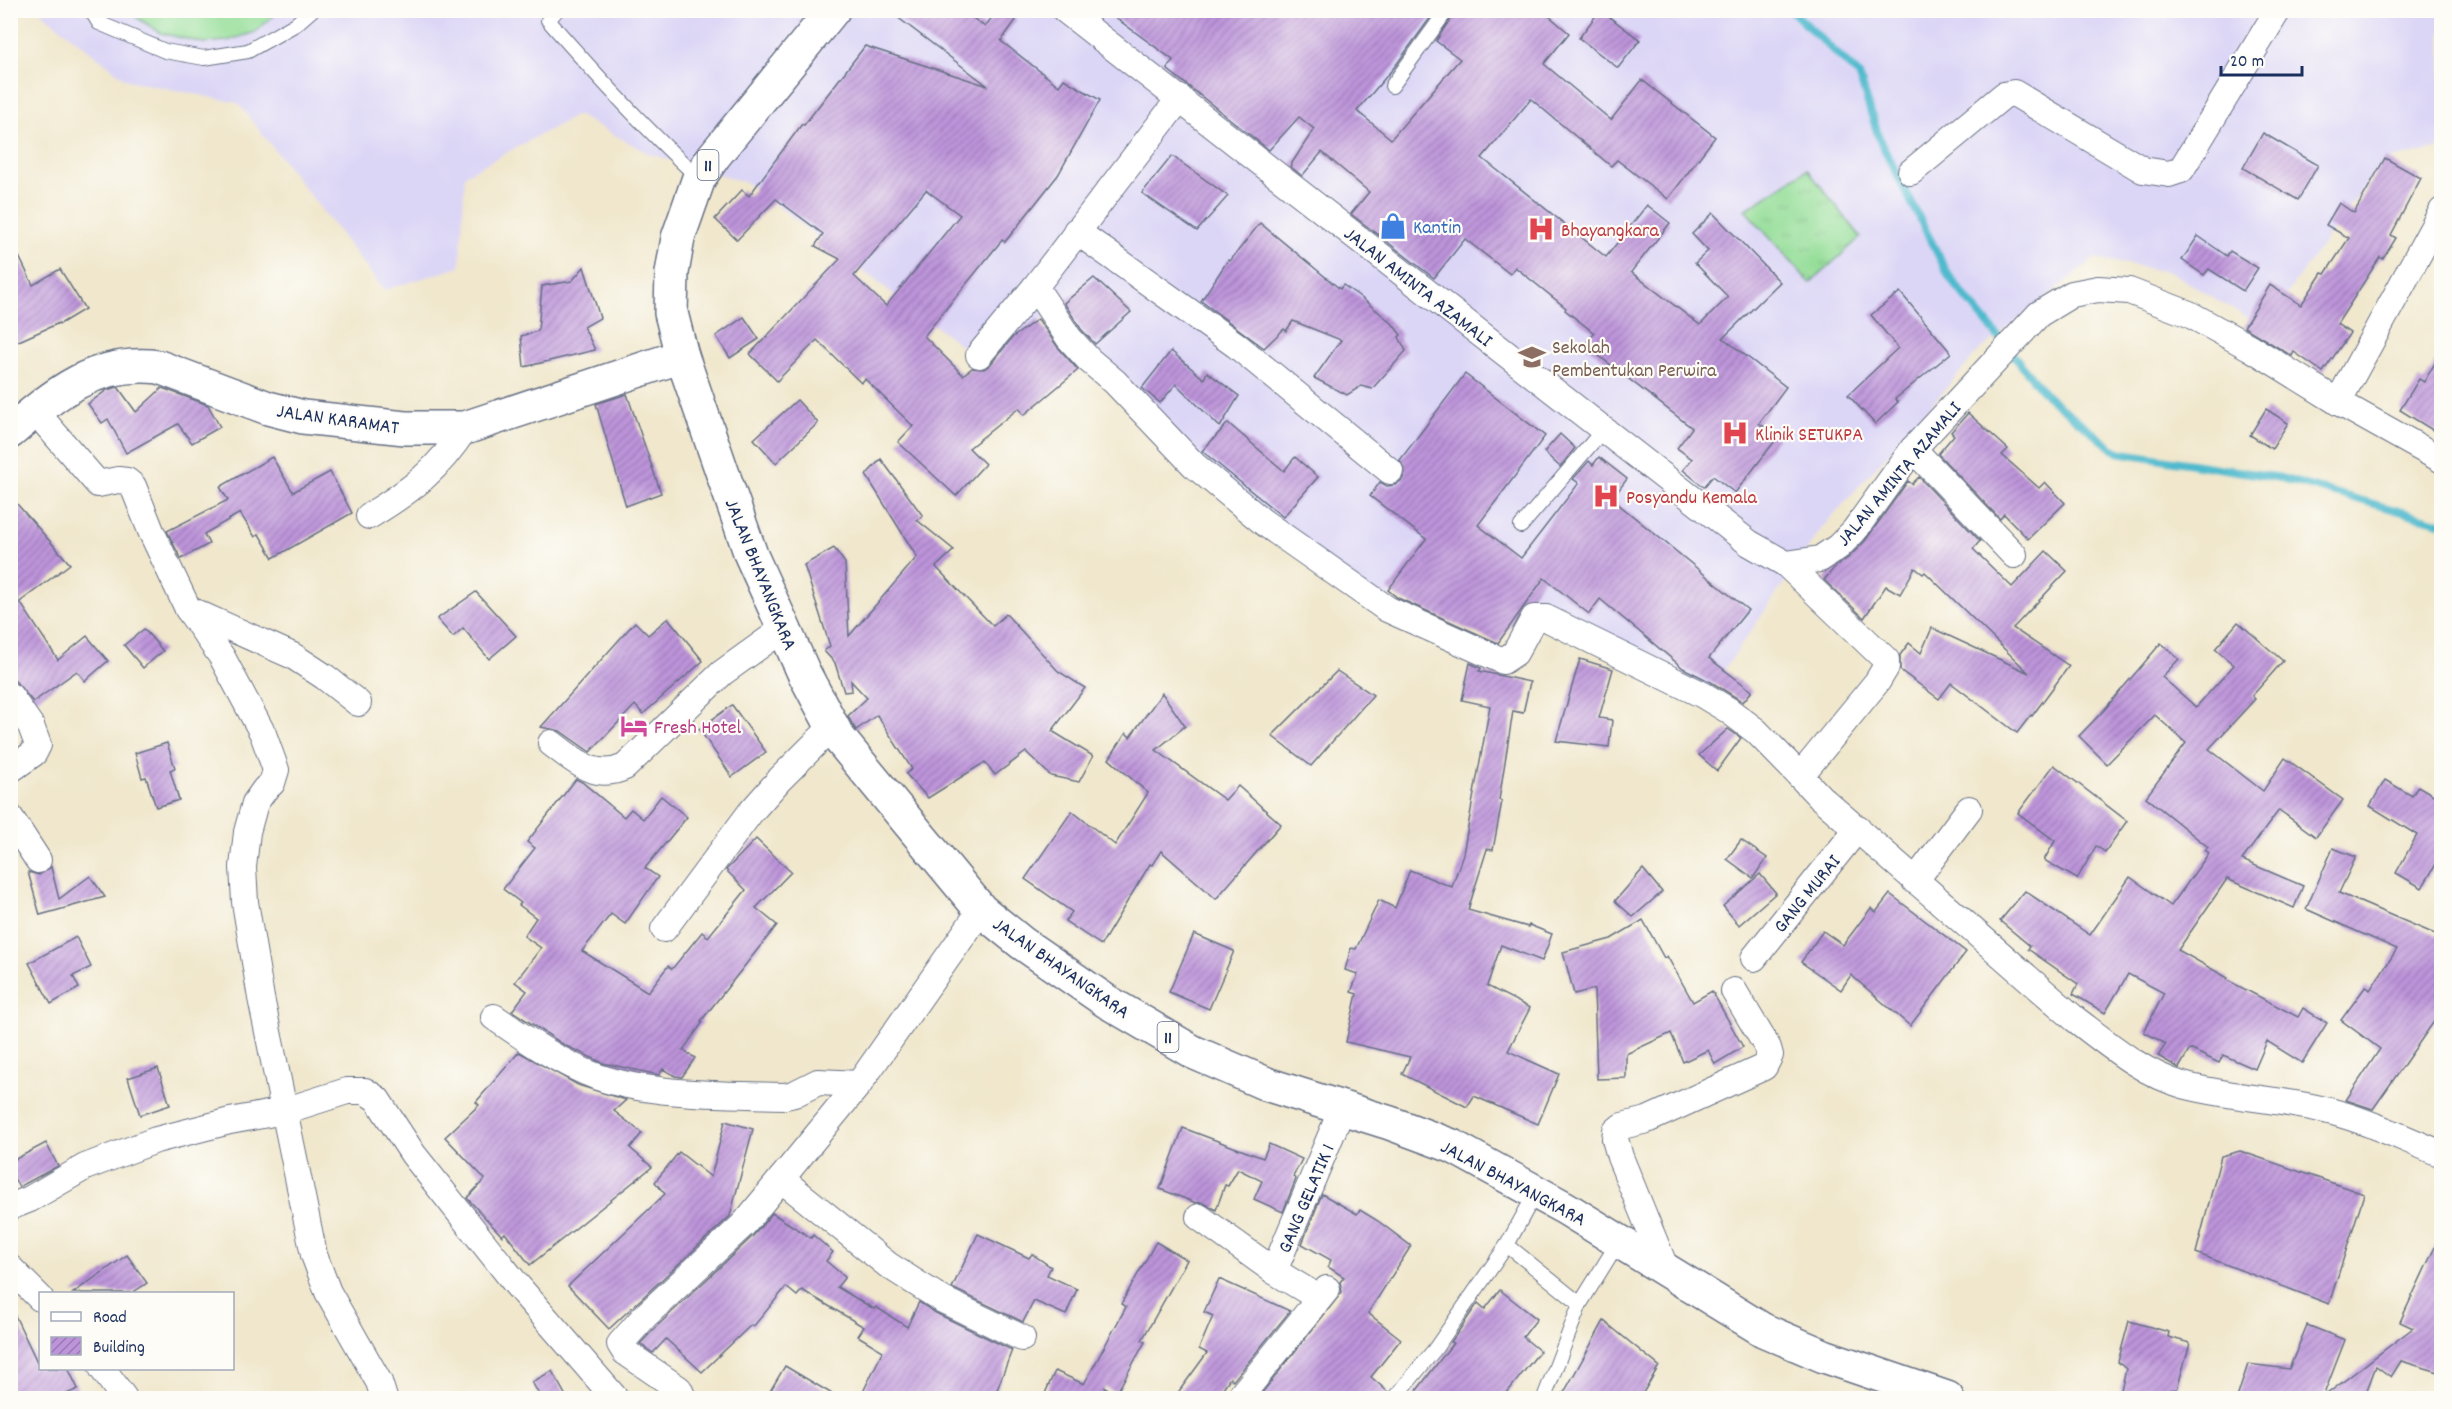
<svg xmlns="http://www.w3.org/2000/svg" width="2452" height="1409" font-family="Dekko,sans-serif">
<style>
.built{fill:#dcd6f6}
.grass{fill:url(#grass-tufts);stroke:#58867c;stroke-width:1.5}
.pitch{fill:#95de99;stroke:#58867c;stroke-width:1.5}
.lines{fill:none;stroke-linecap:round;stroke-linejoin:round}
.stream{stroke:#50bacd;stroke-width:8}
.building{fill:url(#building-hatch);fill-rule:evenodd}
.lane-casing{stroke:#666f84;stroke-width:16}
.street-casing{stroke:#666f84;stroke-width:28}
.secondary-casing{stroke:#666f84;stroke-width:36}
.highway-casing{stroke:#666f84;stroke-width:36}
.lane{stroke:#fff;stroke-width:14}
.street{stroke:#fff;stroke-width:26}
.secondary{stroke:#fff;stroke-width:33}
.highway{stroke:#fff;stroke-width:33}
.labels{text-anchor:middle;stroke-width:4.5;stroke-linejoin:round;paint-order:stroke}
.shield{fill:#fdfcf7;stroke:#5f6c8c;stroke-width:1.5}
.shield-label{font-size:18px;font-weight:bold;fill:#1b2f5e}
.shop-label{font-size:20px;fill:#366cbe;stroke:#fdfcf7;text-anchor:start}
.health-label{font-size:20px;fill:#be3a42;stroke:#fdfcf7;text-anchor:start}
.street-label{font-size:20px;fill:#1b2f5e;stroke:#fdfcf7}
.education-label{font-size:20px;fill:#785e54;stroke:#fdfcf7;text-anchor:start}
.hotel-label{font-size:20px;fill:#b23c85;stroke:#fdfcf7;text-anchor:start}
</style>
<defs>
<pattern id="grass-tufts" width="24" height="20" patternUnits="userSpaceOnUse" patternTransform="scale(1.5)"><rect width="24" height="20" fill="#95de99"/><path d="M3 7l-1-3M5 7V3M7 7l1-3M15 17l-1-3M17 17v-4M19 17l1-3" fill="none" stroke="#80bf86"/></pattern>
<pattern id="building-hatch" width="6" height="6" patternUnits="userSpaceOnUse" patternTransform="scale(1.5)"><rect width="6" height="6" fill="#bd94da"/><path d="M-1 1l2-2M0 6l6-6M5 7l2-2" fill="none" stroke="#9979b4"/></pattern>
</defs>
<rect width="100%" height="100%" fill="#fdfcf7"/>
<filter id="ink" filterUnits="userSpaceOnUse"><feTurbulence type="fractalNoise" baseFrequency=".0167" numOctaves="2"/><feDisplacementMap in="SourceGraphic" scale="12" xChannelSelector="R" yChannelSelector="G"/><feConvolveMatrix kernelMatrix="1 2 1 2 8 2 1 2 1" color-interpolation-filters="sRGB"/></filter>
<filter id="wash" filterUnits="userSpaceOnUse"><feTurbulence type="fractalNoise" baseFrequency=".008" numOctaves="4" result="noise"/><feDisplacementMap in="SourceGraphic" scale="24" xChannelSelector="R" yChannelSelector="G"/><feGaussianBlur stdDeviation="1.35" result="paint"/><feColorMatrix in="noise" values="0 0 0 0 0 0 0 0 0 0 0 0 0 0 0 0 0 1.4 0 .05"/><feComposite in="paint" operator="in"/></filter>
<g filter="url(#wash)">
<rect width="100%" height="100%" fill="#f0e7cc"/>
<polygon class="built" points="39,11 2441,11 2441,148 2383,161 2263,327 2172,273 2095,258 1979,351 1823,527 1703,700 1463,575 1428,548 1384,603 1198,476 1051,313 984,363 747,183 650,154 577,115 465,175 460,267 384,290 238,103 127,80"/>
<polygon class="grass" points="1807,169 1861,237 1810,283 1745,210"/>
<polygon class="pitch" points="127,11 126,11 278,11 255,32 227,41 203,43 161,33"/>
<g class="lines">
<polyline class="stream" points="1791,10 1859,75 1880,141 1950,278 2047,396 2117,452 2281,478 2442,523"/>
</g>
<g id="blocks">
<g class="building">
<path d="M888 10H962L985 27 997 10H1003L1016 20 1001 41 1059 86 1064 79 1100 100 1058 175 1005 242 1002 240 924 336 963 375 972 368 984 369 990 365 1013 337 1038 319 1057 346 1078 370 1024 415 1019 408 969 448 985 464 956 496 898 442 913 426 865 379 861 383 817 340 777 381 750 354 840 259 815 246 823 234 776 199 737 240 715 219 742 190 749 196 802 124 804 125 865 46 988 86ZM926 190 960 215 886 306 854 276Z"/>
<polygon points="1105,10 1436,10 1396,65 1357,111 1391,139 1460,59 1436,41 1456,10 1542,10 1569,33 1544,64 1611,120 1642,80 1715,137 1668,199 1617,160 1611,166 1531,99 1482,158 1606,257 1647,205 1670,223 1631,272 1700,325 1728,297 1695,263 1708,251 1692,234 1713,213 1780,282 1723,338 1786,387 1759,423 1778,437 1735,493 1713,476 1704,487 1683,470 1692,459 1677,448 1692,428 1585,345 1594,333 1565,310 1566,308 1515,267 1510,274 1465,239 1434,278 1351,214 1369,192 1322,152 1302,176 1290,166 1314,129 1299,117 1269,150 1167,69 1173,60"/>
<polygon points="1600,10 1640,40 1618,68 1579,38"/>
<polygon points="2263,133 2318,165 2298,200 2243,168"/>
<polygon points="1172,156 1228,196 1197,231 1142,193"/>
<polygon points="2385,158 2421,178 2391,235 2396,238 2383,259 2380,257 2337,324 2350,333 2323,372 2294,352 2292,356 2244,327 2270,285 2301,305 2322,273 2325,274 2349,238 2326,225 2339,203 2354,213"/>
<polygon points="1260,223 1340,289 1343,285 1359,296 1392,323 1401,335 1399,337 1406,351 1372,389 1361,386 1347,395 1314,378 1341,340 1293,321 1286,331 1284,329 1264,348 1201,301 1228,260 1230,261"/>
<polygon points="2198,236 2227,256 2230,251 2258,268 2243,291 2209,269 2204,275 2182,260"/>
<polygon points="10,238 33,285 60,269 85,309 60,324 59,323 10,345"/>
<polygon points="584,267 600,318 584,327 595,350 524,367 521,336 538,331 542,286 572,281"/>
<polygon points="1094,278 1131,312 1095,344 1081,329 1064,303"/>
<polygon points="1900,292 1951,353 1895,399 1898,402 1875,424 1848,395 1898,348 1871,315"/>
<polygon points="744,317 759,339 730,358 716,336"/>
<polygon points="1171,351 1204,379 1207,372 1239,396 1220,427 1176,384 1160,403 1142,388"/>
<polygon points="2442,351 2442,436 2400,410 2419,379 2424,382"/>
<polygon points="1465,374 1545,436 1478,525 1521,558 1579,483 1573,479 1589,461 1593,465 1599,457 1627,479 1612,499 1748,610 1709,658 1752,691 1743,702 1711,682 1683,668 1600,599 1589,614 1544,578 1498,643 1398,598 1388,590 1426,539 1370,496 1380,482 1387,486 1395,485 1402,480 1405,473 1400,460"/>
<polygon points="118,387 136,412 162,388 208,405 220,427 192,443 178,424 126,453 108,419 102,423 88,404 107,390"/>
<polygon points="627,394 661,493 626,506 596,404"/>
<polygon points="797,400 818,423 776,463 754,439"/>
<polygon points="2266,409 2288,423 2272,449 2250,435"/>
<polygon points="1968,413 2008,449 2002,455 2039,488 2045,482 2065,503 2028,539 2004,514 2000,519 1938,454 1954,435 1951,432"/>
<polygon points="1228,423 1284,471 1295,457 1318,477 1283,517 1202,451"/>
<polygon points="1560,434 1575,448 1560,467 1544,452"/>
<polygon points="272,457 293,492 330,472 352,513 273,558 259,534 255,537 240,513 204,534 209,544 181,559 167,531 228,500 220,487"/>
<polygon points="881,459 923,516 917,520 954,550 936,567 993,626 1006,614 1058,671 1085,688 1052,731 1093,756 1079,782 1051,776 1026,752 995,775 985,762 928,798 906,774 912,769 877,715 856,730 854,727 848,716 867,698 851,681 852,691 844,692 835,663 824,651 830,646 804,565 834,548 845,563 849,636 917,557 866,475"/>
<polygon points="1919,477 1980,541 1973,549 2012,587 2046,551 2067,571 2013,628 2069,666 2032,716 2031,715 2017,733 1951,683 1939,699 1900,670 1900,655 1909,643 1921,653 1932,628 2029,673 1925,572 1923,574 1915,568 1900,594 1886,586 1864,618 1824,580 1834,568 1848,558 1865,541 1908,481 1912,484"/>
<polygon points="10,496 70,564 20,602 58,660 87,636 108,661 85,681 77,671 33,702 10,675"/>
<polygon points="476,592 516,636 489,659 463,628 453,637 437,619"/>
<polygon points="668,618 703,661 643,714 635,705 590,752 560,731 541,727 635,622 648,635"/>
<polygon points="2238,622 2283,661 2252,696 2255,699 2209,749 2263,791 2285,758 2343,800 2316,837 2279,810 2242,860 2303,886 2294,908 2227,879 2178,950 2228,978 2227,980 2298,1017 2303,1008 2327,1023 2302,1063 2267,1041 2255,1069 2223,1055 2219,1063 2190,1049 2179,1068 2158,1056 2166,1044 2144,1032 2164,993 2128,974 2105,1013 2073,994 2078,984 2028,949 2030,946 2000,921 2025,891 2090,935 2130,877 2171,906 2209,853 2205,850 2208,847 2146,797 2186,743 2155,715 2107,764 2079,736 2104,710 2161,643 2179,659 2162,677 2196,707 2234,665 2215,649"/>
<polygon points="144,629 163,651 143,668 124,645"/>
<polygon points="1580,659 1613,669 1599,718 1612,720 1609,747 1556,741"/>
<polygon points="1470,663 1481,668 1479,671 1530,682 1523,713 1513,711 1499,800 1502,801 1493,850 1487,849 1468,910 1528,927 1529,925 1552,934 1542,961 1501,945 1487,986 1530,1008 1508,1051 1559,1074 1538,1124 1474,1096 1467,1107 1402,1074 1410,1057 1346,1042 1357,994 1351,992 1358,974 1345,970 1351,948 1356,949 1379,900 1395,908 1410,870 1452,887 1463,854 1490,706 1462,700"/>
<polygon points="1337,671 1373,695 1311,766 1272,736"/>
<polygon points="1162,693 1185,726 1156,750 1225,800 1238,786 1281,824 1216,899 1161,851 1152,865 1150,864 1101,945 1065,921 1072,912 1025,879 1072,811 1115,845 1148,793 1109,759 1126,733 1130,737"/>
<polygon points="732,705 766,752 732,777 699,729"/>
<polygon points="1728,729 1741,738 1717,771 1699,755"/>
<polygon points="167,743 175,768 170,770 179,800 156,807 146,777 142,778 135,753"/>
<polygon points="2054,765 2127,821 2105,852 2096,846 2077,879 2044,860 2055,841 2018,813"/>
<polygon points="576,779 582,782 624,817 631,809 643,819 661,796 687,817 645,868 658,877 625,924 611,914 582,951 648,992 668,966 672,969 702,932 708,937 746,890 726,870 756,839 791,872 756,908 777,925 701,1021 703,1022 683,1050 695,1058 682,1077 675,1076 663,1069 659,1075 603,1063 564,1045 512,1011 527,991 515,982 541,948 524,936 536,918 519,905 521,903 503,889 535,848 527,842"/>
<polygon points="2385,780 2412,796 2418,786 2442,800 2442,854 2422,888 2396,873 2417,835 2370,806"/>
<polygon points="1741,840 1767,858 1753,878 1727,859"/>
<polygon points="2333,848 2356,857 2339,893 2442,937 2442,1010 2373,1109 2346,1100 2380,1049 2341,1020 2366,986 2370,990 2397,949 2306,909"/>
<polygon points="51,867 59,899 90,876 105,897 40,915 28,872 39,875"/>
<polygon points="1643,869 1662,892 1633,917 1615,901"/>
<polygon points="1760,874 1776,893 1739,925 1723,906"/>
<polygon points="1890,894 1966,952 1910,1026 1851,975 1841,990 1801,962 1823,931 1843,945 1871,908 1876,912"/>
<polygon points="1643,920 1664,958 1667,956 1693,1002 1712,991 1743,1047 1715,1064 1708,1050 1683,1062 1671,1033 1626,1054 1626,1078 1597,1079 1594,989 1574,994 1563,952 1611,939"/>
<polygon points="1194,934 1234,951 1209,1009 1169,992"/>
<polygon points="76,937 91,967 73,976 79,988 51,1004 29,963"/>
<polygon points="519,1052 578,1085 626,1100 614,1111 642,1133 630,1148 652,1167 530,1265 505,1233 502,1236 467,1198 485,1179 445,1137 479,1105 476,1102"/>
<polygon points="158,1068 170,1105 140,1115 128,1078"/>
<polygon points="725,1121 753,1129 730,1216 609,1329 568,1286 665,1194 655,1182 679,1152 711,1177"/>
<polygon points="1183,1128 1263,1158 1269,1144 1302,1159 1293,1177 1296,1179 1283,1212 1254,1199 1262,1181 1238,1169 1228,1186 1225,1185 1216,1210 1201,1202 1196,1203 1160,1189"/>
<polygon points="46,1143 58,1166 19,1187 10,1172 10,1162"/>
<polygon points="2240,1151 2364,1194 2329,1304 2196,1253 2221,1156"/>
<polygon points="1322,1194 1357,1214 1360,1210 1378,1221 1411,1246 1368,1313 1401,1339 1371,1377 1388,1392 1386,1398 1258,1398 1342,1292 1340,1282 1344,1277 1328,1267 1331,1260 1302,1244"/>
<polygon points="772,1213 811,1238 813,1235 833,1252 826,1261 845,1277 837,1287 874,1309 876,1307 907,1327 919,1302 936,1313 1012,1350 994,1398 860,1398 883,1351 858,1336 864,1327 802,1290 797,1296 786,1287 753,1327 751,1325 702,1372 666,1339 653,1353 640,1344 656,1327 754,1235"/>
<polygon points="2442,1232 2442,1373 2401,1361 2391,1377 2376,1366 2364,1398 2237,1398 2248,1364 2289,1369 2307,1325 2345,1340 2323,1397 2413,1328 2400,1322"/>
<polygon points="978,1234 1029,1258 1032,1254 1051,1267 1047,1275 1077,1289 1066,1315 1034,1301 1023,1322 952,1288"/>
<polygon points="1156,1242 1187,1260 1142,1340 1145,1342 1116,1394 1105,1387 1103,1393 1116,1398 1043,1398 1055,1371 1084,1384 1126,1307 1121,1304"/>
<polygon points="127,1255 147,1283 132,1293 73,1293"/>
<polygon points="1219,1279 1290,1311 1233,1381 1230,1378 1216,1398 1174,1398 1207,1353 1199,1349 1213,1316 1204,1312"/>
<polygon points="1500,1290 1537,1319 1523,1337 1540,1351 1503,1398 1411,1398 1453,1343 1451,1342 1478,1303 1485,1309"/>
<polygon points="10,1305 40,1368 68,1368 78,1389 58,1398 10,1398"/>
<polygon points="1604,1321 1659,1366 1640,1398 1561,1398"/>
<polygon points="2129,1321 2169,1332 2168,1337 2190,1343 2177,1389 2169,1390 2162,1398 2119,1398 2126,1369 2118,1362"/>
<polygon points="785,1366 839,1398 766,1398"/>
<polygon points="552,1371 567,1398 541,1398 532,1382"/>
</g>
</g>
</g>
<g filter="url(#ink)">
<use href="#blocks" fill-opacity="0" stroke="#666f84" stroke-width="1.5"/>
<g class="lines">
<defs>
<g id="lane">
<polyline points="91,10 99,23 165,51 204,58 248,51 296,24 312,10"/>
<path d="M557 10 548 20C596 75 645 129 699 178"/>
<polyline points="1392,86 1447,10"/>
<polyline points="1521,526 1603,430"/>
<polyline points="1507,1245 1536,1192"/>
<polyline points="1395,1398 1435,1349 1507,1245 1580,1304"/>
<polyline points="1544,1398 1580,1304 1619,1241"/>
</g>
<g id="street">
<polyline points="1065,10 1749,543 1786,564 1820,559 1838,547 1854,531 1913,449 2039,314 2072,294 2098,289 2129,291 2189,314 2251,348 2338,402 2442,460"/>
<polyline points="1911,172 2004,95 2014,93 2143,170 2169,174 2181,170 2278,10"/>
<polyline points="1076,231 1236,345 1390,471"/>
<polyline points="1035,287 1069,338 1089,360 1115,382 1194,465 1263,522 1387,609 1503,661 1515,653 1534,618 1546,618 1703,695 1728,710 1756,731 1800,776"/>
<polyline points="979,355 1035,287 1180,98"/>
<polyline points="2338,402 2442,211"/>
<polyline points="35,411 98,484 118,480 127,481 133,486 151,531 188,609 222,657 263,734 276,770 272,783 265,789 255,803 247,832 243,867 245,902 261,998 314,1255 328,1292 379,1382 384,1398"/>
<polyline points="1913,449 2014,555"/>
<path d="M369 516C411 491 439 469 465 428"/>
<path d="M1786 564 1886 660V667L1877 682 1800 776 1820 797 2075 1019C2108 1044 2143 1074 2183 1085 2235 1099 2289 1099 2340 1114 2373 1123 2409 1141 2442 1154"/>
<polyline points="188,609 293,656 325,677 358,703"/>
<polyline points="10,696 31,726 38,745 34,753 10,770"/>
<path d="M551 743C575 761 595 781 625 767L722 673 783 629"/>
<polyline points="10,817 38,860"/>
<polyline points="1915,881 1969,809"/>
<polyline points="981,910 859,1084 781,1179 888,1265 943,1300 1022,1338"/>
<polyline points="664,929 750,813 780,779 832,727"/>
<polyline points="1754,958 1858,828"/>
<path d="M494 1017C527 1040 560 1063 598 1077 653 1096 727 1094 785 1096L794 1094 818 1082 859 1084"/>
<polyline points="10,1207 30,1199 85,1167 156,1140 230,1121 284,1111 347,1091 365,1091 377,1099 413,1154 516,1284 615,1398"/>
<polyline points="1199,1217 1274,1271"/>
<polyline points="10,1268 40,1298"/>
<polyline points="1667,1272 1620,1157 1615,1139 1616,1131 1622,1126 1647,1120 1764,1067 1770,1055 1768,1048 1734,991"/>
<polyline points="1319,1298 1274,1271 1342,1109"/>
<polyline points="102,1368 124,1398"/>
<polyline points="683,1398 679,1389 625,1352 620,1344 645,1316 744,1224 781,1179"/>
<polyline points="1239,1398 1327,1289"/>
</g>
<path id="secondary" d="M10 432C56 393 96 359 159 367L268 408 303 417 405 428H465L682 356"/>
<polyline id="highway" points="833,10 714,156 699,178 678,238 672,273 671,313 682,356 751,555 804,673 838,737 981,910 1022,943 1106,1001 1193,1052 1269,1085 1390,1123 1452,1146 1565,1208 1763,1330 1824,1356 1947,1398"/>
</defs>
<use href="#lane" class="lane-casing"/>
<use href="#street" class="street-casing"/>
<use href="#secondary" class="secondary-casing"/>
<use href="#highway" class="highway-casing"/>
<use href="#lane" class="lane"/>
<use href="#street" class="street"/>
<use href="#secondary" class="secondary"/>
<use href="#highway" class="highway"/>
</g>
</g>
<defs>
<symbol id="shop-bare" viewBox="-9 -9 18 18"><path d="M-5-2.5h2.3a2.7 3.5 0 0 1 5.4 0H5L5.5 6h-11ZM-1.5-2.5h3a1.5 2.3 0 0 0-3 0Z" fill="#3f7fe0" stroke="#fdfcf7" stroke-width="2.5" paint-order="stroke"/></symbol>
<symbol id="hospital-bare" viewBox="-9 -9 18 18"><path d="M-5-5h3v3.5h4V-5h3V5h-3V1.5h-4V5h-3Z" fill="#e0444e" stroke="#fdfcf7" stroke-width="2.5" paint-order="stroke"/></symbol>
<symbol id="university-bare" viewBox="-9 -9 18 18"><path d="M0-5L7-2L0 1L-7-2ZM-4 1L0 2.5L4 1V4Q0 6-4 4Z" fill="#8d6e63" stroke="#fdfcf7" stroke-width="2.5" paint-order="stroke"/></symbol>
<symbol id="hotel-bare" viewBox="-9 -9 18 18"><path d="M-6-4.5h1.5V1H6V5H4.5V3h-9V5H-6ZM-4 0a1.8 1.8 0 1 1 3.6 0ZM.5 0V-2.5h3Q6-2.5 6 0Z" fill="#d1479c" stroke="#fdfcf7" stroke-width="2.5" paint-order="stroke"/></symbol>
</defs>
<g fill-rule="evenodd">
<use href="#shop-bare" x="1374" y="207" width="38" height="38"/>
<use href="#hospital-bare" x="1522" y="210" width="38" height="38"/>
<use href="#university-bare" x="1513" y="338" width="38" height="38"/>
<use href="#hospital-bare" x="1716" y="414" width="38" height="38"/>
<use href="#hospital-bare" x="1587" y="477" width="38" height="38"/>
<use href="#hotel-bare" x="615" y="707" width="38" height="38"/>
</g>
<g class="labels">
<g class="shield">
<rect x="697.5" y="150" width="21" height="30" rx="4.5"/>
<rect x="1157.5" y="1022" width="21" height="30" rx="4.5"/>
</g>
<g class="shield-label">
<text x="708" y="171">11</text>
<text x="1168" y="1043">11</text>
</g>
<g class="shop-label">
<text x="1413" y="233">Kantin</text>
</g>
<g class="health-label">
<text x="1561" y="236">Bhayangkara</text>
<text x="1755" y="440">Klinik SETUKPA</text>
<text x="1626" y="503">Posyandu Kemala</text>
</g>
<g class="street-label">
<text transform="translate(1419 286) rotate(38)" y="7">JALAN AMINTA AZAMALI</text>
<text transform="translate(338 418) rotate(8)" y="7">JALAN KARAMAT</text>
<text transform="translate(1898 473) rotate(-50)" y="7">JALAN AMINTA AZAMALI</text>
<text transform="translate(762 574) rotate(68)" y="7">JALAN BHAYANGKARA</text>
<text transform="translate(1806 893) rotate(-51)" y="7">GANG MURAI</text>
<text transform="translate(1062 967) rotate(35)" y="7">JALAN BHAYANGKARA</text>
<text transform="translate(1514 1182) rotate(28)" y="7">JALAN BHAYANGKARA</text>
<text transform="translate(1305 1198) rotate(-67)" y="7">GANG GELATIK 1</text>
</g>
<g class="education-label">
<text x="1552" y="353">Sekolah<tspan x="1552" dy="23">Pembentukan Perwira</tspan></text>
</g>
<g class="hotel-label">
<text x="654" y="733">Fresh Hotel</text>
</g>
</g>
<rect width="2452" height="1409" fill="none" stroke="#fdfcf7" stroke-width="36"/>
<rect x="39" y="1292" width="195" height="78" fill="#fdfcf7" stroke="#a3aaba" stroke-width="1.5"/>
<rect x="51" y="1312" width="30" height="9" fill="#ffffff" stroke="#a3aaba" stroke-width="1.5"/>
<text x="93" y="1322" font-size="18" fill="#1b2f5e">Road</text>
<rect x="51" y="1337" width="30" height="18" fill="url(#building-hatch)" stroke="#a3aaba" stroke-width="1.5"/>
<text x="93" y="1352" font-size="18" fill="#1b2f5e">Building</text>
<path d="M2221 66v9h81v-9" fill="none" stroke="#1b2f5e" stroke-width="3"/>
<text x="2230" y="66" font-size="18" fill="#1b2f5e" stroke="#fdfcf7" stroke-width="4.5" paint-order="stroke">20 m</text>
</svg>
